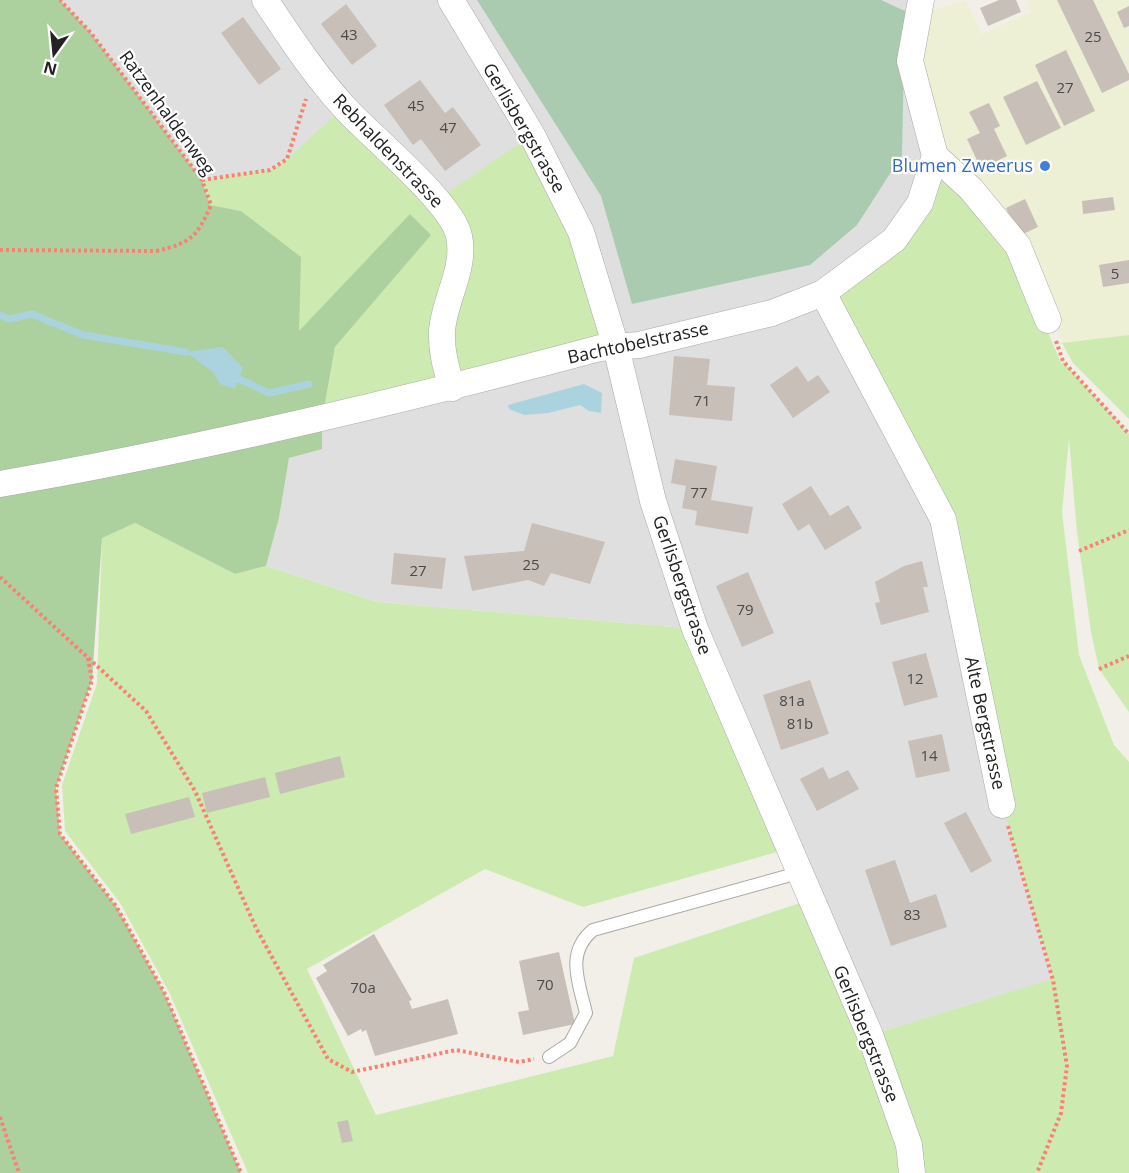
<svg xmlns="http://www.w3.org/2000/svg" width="1129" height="1173" font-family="'Open Sans',sans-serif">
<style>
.residential{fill:#e0dfdf}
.farmland{fill:#eef0d5}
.grass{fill:#cdebb0}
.forest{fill:#add19e}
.cemetery{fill:#aacbaf}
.water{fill:#aad3df}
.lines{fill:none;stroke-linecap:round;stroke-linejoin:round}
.stream{stroke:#aad3df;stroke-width:7}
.building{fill:#c7bfb8}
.service-casing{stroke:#a9a9a9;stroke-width:14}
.minor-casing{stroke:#a9a9a9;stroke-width:27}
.path{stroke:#fa8072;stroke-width:4;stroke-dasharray:3 3;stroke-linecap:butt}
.service{stroke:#fff;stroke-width:12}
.minor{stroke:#fff;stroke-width:26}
.shop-dot{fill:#3f7fe0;stroke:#fff;stroke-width:2}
.labels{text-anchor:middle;stroke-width:4.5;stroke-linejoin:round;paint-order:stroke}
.number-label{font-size:15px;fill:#4b4948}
.street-label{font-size:18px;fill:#222;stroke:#fff}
.shop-label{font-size:18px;fill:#366cbe;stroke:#fff;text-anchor:end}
</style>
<rect width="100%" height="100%" fill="#f2efe9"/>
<polygon class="residential" points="60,0 921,0 925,156 915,199 888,235 1002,805 1053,980 870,1035 695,629 377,602 266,566 279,518 289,458 322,420 438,199 287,159 270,170 202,180 91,33"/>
<polygon class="farmland" points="966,0 981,34 1031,12 1027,0 1129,0 1129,335 1062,343 1022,241 943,152 921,77 929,11"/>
<g class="grass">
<polygon points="344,107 438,199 532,135 616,347 322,420 335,347 431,235 410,215 299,332 241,211 210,205 202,180 270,170 287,159"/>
<polygon points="946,171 1013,251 1062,365 1063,361 1129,434 1129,712 1099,669 1091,632 1077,532 1069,439 1062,512 1079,655 1114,745 1129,762 1129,1173 922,1173 877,1033 1053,979 1002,805 943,519 823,293 872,269 916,232"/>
<polygon points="1129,335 1129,419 1073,363 1062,343"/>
<polygon points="135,523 235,574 266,566 377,602 695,629 788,849 583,907 485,869 307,969 376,1115 613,1056 634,958 803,902 902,1143 905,1173 248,1173 169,992 120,903 65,831 62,785 97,683 102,537"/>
</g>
<polygon class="forest" points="0,0 60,0 91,33 202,180 210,205 241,211 301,257 299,331 410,214 431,235 335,347 322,420 322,449 289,458 279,518 266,566 235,574 135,523 102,538 92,680 56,788 60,834 116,906 164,992 241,1173 0,1173"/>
<polygon class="cemetery" points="477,0 881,0 905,11 902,155 857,225 810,265 632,304 601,196"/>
<g class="water">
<polygon points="223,347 243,368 235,389 220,384 213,372 186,352"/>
<polygon points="584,384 602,393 601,413 589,411 580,405 548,413 524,415 509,409 508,405"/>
</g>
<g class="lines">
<g class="stream">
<polyline points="0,315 9,319 32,314 83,335 186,352"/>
<polyline points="239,379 269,393 309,384"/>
</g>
</g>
<g class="building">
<polygon points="999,0 1016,0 1021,12 988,26 980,8"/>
<polygon points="1057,0 1093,0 1129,74 1129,80 1102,93"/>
<polygon points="346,4 377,46 352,65 321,24"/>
<polygon points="1129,6 1129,26 1124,28 1117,12"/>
<polygon points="243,17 281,69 259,85 221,33"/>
<polygon points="1066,50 1095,111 1064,126 1035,65"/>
<polygon points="420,80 445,113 453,107 481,145 445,171 421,139 413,145 384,105"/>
<polygon points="1037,81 1061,128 1026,145 1003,97"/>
<polygon points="989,103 1000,126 994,129 1007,156 981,169 967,139 980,133 969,112"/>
<polygon points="1113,197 1115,210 1083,214 1082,201"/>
<polygon points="1025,199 1038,227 1019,236 1006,208"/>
<polygon points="1129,260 1129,283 1103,287 1099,265"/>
<polygon points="674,356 710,359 707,385 735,387 732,421 669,415"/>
<polygon points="797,366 808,382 818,375 830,392 793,418 770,385"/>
<polygon points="675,459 717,466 711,500 753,507 748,534 695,525 697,511 682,508 686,486 671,483"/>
<polygon points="811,486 830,516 848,505 862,528 825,550 809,524 798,531 782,504"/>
<polygon points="532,523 605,542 590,584 551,573 544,586 528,580 472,591 464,556 524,551"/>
<polygon points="394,553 446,558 442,589 391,584"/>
<polygon points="922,561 928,587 923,587 929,612 881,625 875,603 880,602 875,582 904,566"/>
<polygon points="748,572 774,633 742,647 716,586"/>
<polygon points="926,653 938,697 904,706 892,662"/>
<polygon points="810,680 829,734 781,750 763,695"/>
<polygon points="942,734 950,771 916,778 908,741"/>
<polygon points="340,756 345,777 280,794 275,773"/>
<polygon points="823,767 829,779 848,770 859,789 817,811 800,779"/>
<polygon points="265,777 270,797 207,813 202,793"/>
<polygon points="189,797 195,817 131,834 125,814"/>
<polygon points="966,812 992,861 971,873 944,823"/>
<polygon points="895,860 910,903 936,894 947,927 891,946 865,870"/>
<polygon points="374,934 412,1000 409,1001 412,1009 448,999 458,1034 375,1056 366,1030 362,1032 361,1029 348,1036 316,978 327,971 323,965"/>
<polygon points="559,952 575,1024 523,1035 518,1012 529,1010 519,961"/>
<polygon points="348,1120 353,1141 342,1143 337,1122"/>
</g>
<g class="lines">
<defs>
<path id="service" d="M549 1057 570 1043 586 1013C579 983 565 953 593 930L798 873"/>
<g id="minor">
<path d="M265 0C290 37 314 74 344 107 370 136 452 202 459 236 466 268 445 298 442 330 441 351 446 368 452 388"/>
<polyline points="451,0 532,135 581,232 616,347 653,501 695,629 870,1035 909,1145 912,1173"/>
<polyline points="935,156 971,189 1018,246 1048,320"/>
<polyline points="823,293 943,519 1002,805"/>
<path d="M0 484C203 449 402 401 600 348L639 345 772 313 823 293 894 240 920 203 935 156 910 61 921 0"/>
</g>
</defs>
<use href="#service" class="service-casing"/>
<use href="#minor" class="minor-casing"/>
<g class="path">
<polyline points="202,180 270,170 287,159 306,99"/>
<path d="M0 250 156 251C191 243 197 237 211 205L202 180 91 33 60 0"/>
<polyline points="1056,341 1063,361 1129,434"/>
<polyline points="1079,551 1129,530"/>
<polyline points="0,577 146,711 195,791 256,928 328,1059 352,1072 456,1050 519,1062 534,1059"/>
<polyline points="88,658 92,680 56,788 60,834 116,906 164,992 241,1173"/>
<polyline points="1099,669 1129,656"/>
<polyline points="1008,826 1053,980 1067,1066 1061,1113 1037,1173"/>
<polyline points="0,1117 19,1173"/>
</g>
<use href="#service" class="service"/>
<use href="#minor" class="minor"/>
</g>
<circle class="shop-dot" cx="1045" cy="166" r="6"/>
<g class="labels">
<g class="number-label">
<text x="349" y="40">43</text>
<text x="1093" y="42">25</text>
<text x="1065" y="93">27</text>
<text x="416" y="111">45</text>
<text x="448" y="133">47</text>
<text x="1115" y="279">5</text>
<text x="702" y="406">71</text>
<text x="699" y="498">77</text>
<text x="531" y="570">25</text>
<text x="418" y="576">27</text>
<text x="745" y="615">79</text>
<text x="915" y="684">12</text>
<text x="792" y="706">81a</text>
<text x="800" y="729">81b</text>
<text x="929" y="761">14</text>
<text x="912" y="920">83</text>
<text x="545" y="990">70</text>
<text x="363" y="993">70a</text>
</g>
<g class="street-label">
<text transform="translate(167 113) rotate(54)" y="6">Ratzenhaldenweg</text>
<text transform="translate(524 128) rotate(60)" y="6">Gerlisbergstrasse</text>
<text transform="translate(388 151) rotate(46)" y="6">Rebhaldenstrasse</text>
<text transform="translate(638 343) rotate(-12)" y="6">Bachtobelstrasse</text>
<text transform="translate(682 585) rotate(71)" y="6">Gerlisbergstrasse</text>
<text transform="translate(985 723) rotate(78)" y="6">Alte Bergstrasse</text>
<text transform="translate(866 1034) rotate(68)" y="6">Gerlisbergstrasse</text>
</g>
<g class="shop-label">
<text x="1033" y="172">Blumen Zweerus</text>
</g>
</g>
<g transform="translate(54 54) rotate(195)" stroke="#ffffff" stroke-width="4.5" paint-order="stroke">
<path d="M0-4.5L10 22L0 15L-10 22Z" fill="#222222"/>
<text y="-9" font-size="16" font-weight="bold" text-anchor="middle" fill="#222222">N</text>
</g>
</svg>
